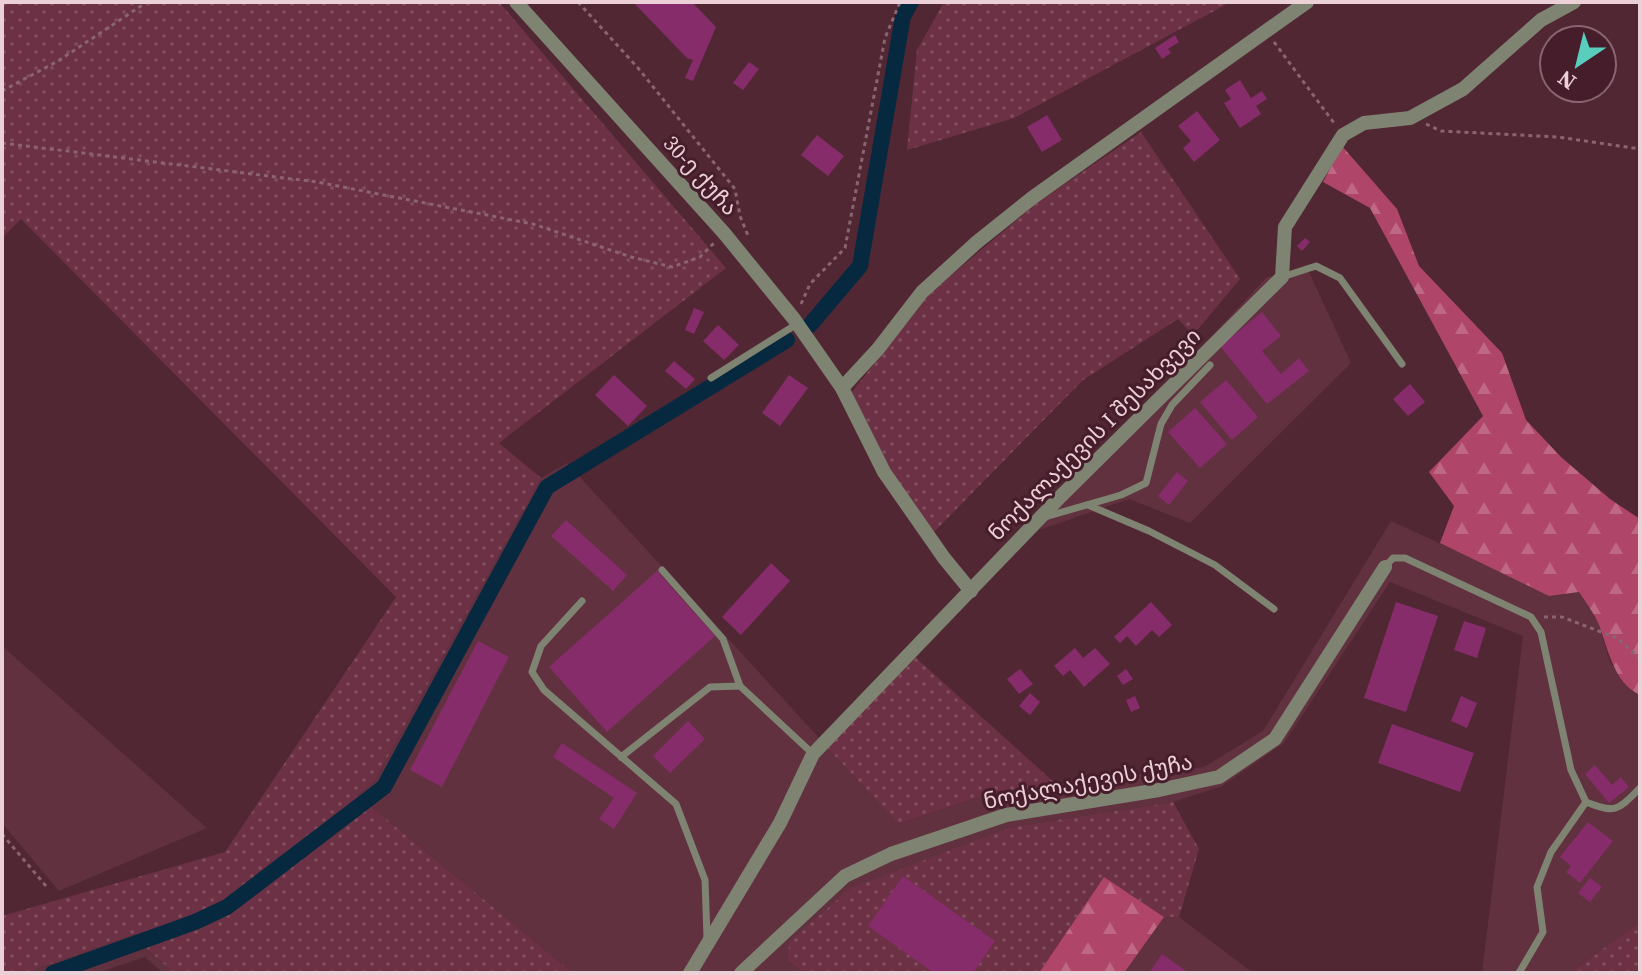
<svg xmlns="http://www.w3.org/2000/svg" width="1642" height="975" font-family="'Source Serif 4','Noto Sans Georgian',serif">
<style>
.built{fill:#61313f}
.grass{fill:url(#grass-dots)}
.forest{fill:url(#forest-firs)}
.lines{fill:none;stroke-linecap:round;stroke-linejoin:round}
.canal{stroke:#072940;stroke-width:16}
.building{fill:#862c6a}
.path{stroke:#8a656f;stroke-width:3;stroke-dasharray:4 4;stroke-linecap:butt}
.lane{stroke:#7e8471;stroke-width:7}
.street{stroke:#7e8471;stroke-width:14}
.labels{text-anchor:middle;stroke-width:6;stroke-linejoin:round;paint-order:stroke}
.street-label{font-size:22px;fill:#ecd0d7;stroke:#461d2a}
</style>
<defs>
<pattern id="grass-dots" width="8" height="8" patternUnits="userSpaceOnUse" patternTransform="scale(2)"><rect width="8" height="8" fill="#6c3144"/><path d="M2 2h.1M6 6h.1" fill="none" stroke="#814e5e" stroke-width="1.8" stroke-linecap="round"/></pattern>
<pattern id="forest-firs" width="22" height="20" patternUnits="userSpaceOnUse" patternTransform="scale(2)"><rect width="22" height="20" fill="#af4669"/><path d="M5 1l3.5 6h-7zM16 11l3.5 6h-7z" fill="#be6885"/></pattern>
</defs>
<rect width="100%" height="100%" fill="#512734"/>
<g class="built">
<polygon points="1309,272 1351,363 1190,523 1129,499 1039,530 1068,488 1267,277"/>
<polygon points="567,463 898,824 994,792 1204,767 1263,731 1391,521 1501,571 1549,596 1579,592 1598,622 1610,662 1633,692 1640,695 1640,922 1570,973 1482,973 1523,636 1390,582 1284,743 1222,786 1173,802 1012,827 788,961 805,973 573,973 357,795 374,782 541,478"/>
<polygon points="2,646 207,828 59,891 2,823"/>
<polygon points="1164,917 1179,917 1253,973 1124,973"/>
<polygon points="132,935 174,973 163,973 145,957 97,973 25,973"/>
</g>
<g class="grass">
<polygon points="2,2 499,2 726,268 499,443 541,478 374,782 357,795 573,973 174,973 132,935 25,973 2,973 2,916 225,852 396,597 21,219 2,238"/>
<polygon points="944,2 1231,2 1014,118 907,150 917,50"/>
<polygon points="1141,132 1240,279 1193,335 1178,319 1083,380 932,534 883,467 852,392 930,293 1037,203"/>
<polygon points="915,657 1057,785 994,792 898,824 828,748"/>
<polygon points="1173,802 1199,849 1179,917 1164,917 1104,877 1039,973 805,973 788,961 789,942 851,888 1012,827"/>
<polygon points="1640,922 1640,973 1570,973"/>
</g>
<g class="forest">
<path d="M1342 146 1397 209 1419 266 1502 353 1526 420 1561 457 1610 499 1640 519V695C1614 683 1608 649 1599 625 1594 613 1586 603 1579 592L1549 596 1440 543 1454 506 1429 472 1483 416 1370 208 1323 182Z"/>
<polygon points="1104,877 1164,917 1124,973 1039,973"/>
</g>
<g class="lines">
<g class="canal">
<polyline points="810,325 860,266 903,16 911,2"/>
<polyline points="53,973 195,922 227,907 384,787 547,487 787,340"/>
</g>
</g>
<g class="building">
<polygon points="633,2 692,2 716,27 693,81 685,78 693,60 687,58"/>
<polygon points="1175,35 1179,42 1168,49 1171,53 1162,59 1155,48"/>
<polygon points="749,62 759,69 743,90 733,83"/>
<polygon points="1240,80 1251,98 1262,91 1267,99 1256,106 1261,114 1240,128 1224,103 1231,99 1225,90"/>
<polygon points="1197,111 1220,140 1194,162 1183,148 1191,141 1178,126"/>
<polygon points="1047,115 1062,140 1042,152 1027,127"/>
<polygon points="817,135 844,156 828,176 801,155"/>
<polygon points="1305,238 1310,242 1302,251 1297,246"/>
<polygon points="694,308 704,312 694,334 685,330"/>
<polygon points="1262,312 1281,336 1262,351 1281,374 1299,358 1309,371 1267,404 1220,346"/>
<polygon points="718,325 739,345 724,360 703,341"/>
<polygon points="674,361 695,379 686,389 665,371"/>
<polygon points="614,375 647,406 628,426 595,395"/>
<polygon points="789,375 808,388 780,426 762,413"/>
<polygon points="1226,380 1258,417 1232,440 1200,402"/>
<polygon points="1410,384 1425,402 1408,416 1393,399"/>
<polygon points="1195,408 1227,444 1200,468 1168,432"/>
<polygon points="1177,472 1188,481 1169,505 1158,496"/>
<polygon points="566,520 627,575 613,591 551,536"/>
<polygon points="771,563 790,581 741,635 722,617"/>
<polygon points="657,571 715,636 607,732 549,667"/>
<polygon points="1151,602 1172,625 1159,637 1152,630 1136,646 1127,636 1120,643 1114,637"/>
<polygon points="1396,602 1438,616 1406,712 1364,698"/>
<polygon points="1464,621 1486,628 1477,658 1454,650"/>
<polygon points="478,641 509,657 442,787 410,770"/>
<polygon points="1075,648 1083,658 1095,648 1110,664 1084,687 1070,670 1063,676 1054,666"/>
<polygon points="1020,669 1033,684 1019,694 1007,679"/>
<polygon points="1126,669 1133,679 1123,685 1117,676"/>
<polygon points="1030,693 1040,702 1030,715 1019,706"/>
<polygon points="1135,696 1140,708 1131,712 1126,700"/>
<polygon points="1461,696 1477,703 1467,728 1451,721"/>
<polygon points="688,721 705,739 670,773 653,756"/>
<polygon points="1392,724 1474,753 1460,792 1378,763"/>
<polygon points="562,743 637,793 614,829 599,819 614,798 553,757"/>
<polygon points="1595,765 1612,785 1621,777 1629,787 1609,803 1585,774"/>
<polygon points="1588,822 1613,841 1580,883 1566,872 1571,866 1560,857"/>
<polygon points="903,876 995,941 973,973 934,973 868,926"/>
<polygon points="1590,878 1602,887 1590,902 1578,893"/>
<polygon points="1162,954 1189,973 1149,973"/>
</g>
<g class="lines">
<g class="path">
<polyline points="578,2 638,68 735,189 740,216 749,238"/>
<polyline points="1274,42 1334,123"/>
<polyline points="2,91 58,61 147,2"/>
<polyline points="1426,124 1441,131 1558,137 1640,149"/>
<polyline points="2,143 317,182 533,224 631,257 672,267 700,257 714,243"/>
<polyline points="801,304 810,284 845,248 885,38 900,2"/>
<polyline points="1544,617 1562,617 1617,638 1640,659"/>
<polyline points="2,834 46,886"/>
</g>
<g class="lane">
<polyline points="1282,277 1316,266 1340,278 1402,364"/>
<polyline points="711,378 797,324"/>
<polyline points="1088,505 1149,531 1215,565 1274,609"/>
<polyline points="1045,517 1121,495 1146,483 1161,424 1172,405 1210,365"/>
<path d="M1385 567 1393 558H1405L1531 617 1541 632 1571 770 1586 802C1616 814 1618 810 1640 788"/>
<polyline points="662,570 723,639 740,686"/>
<polyline points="582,601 541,646 532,672 544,690 676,804 705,880 707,938"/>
<polyline points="621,757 710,687 740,686 812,753"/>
<polyline points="1519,973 1543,932 1537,887 1551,852 1586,802"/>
</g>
<g class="street">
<polyline points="516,2 724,233 794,319 842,388 884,472 944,558 971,591"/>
<polyline points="842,388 878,349 922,292 977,242 1032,198 1307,2"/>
<polyline points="690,973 780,823 813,754 1061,496 1282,277 1285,227 1343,135 1364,123 1410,118 1463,89 1541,20 1574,2"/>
<polyline points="741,973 845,876 891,854 1006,815 1159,790 1219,777 1275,739 1385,567"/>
</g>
</g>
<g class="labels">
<g class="street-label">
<text transform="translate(701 175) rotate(48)" y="8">30-ე ქუჩა</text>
<text transform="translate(1094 434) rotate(-45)" y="8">ნოქალაქევის I შესახვევი</text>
<text transform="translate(1088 781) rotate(-11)" y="8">ნოქალაქევის ქუჩა</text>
</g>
</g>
<rect width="1642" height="975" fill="none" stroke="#ecd0d7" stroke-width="8"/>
<g transform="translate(1578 64) rotate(215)"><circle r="38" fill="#461d2a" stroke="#88656f" stroke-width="2"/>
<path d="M0-6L14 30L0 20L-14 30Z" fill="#5acebd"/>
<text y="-12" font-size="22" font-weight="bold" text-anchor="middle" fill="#ecd0d7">N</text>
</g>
</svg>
